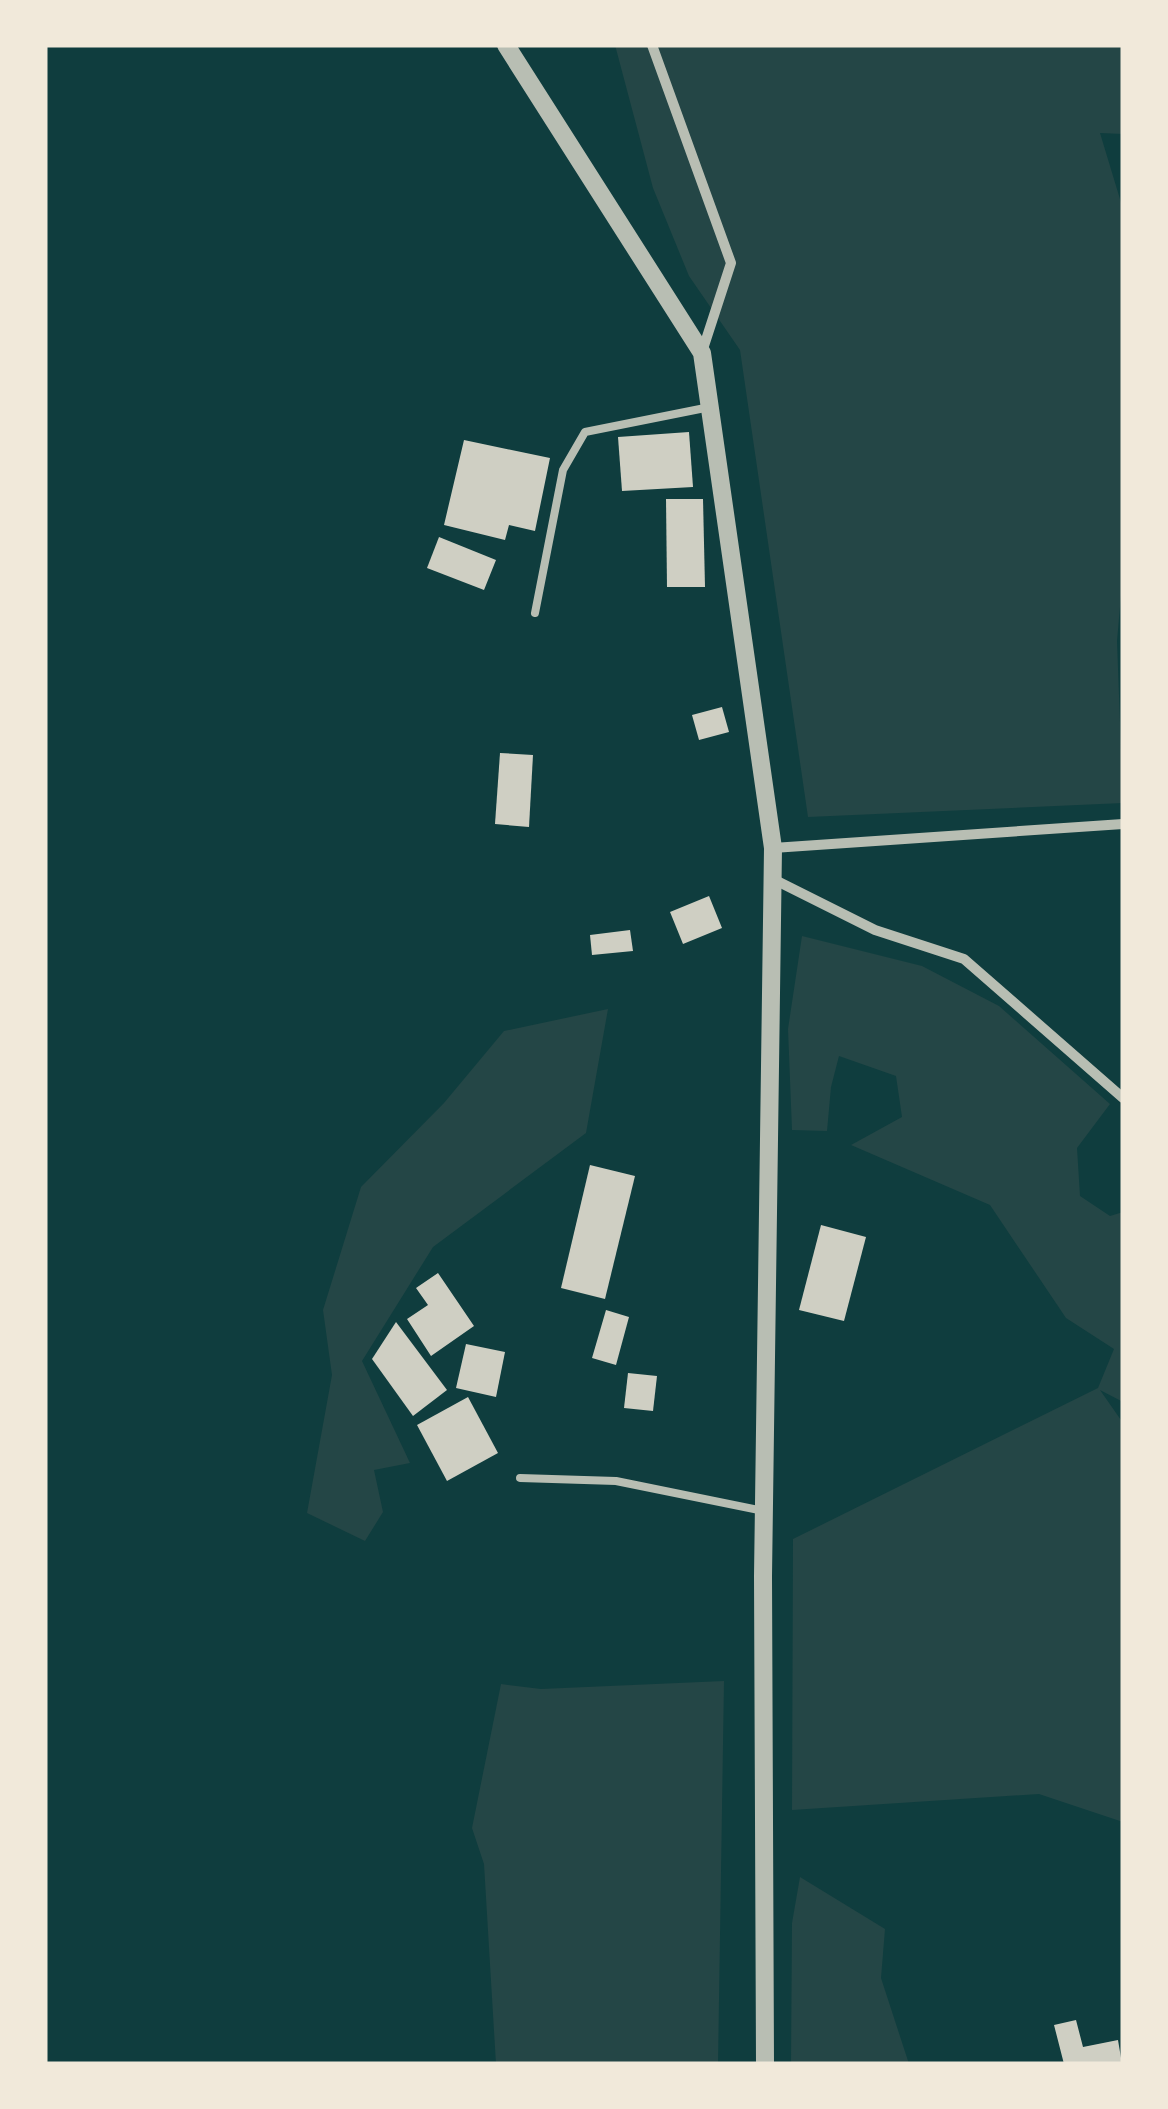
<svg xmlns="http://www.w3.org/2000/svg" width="1168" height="2109" font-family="Manrope,sans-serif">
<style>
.green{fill:#244646}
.building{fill:#cfcfc3}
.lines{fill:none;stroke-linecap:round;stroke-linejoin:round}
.service{stroke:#b8beb3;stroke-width:8}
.minor{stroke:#b8beb3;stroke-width:10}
.tertiary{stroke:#b8beb3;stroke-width:18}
</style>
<rect width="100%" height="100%" fill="#0f3d3e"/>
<g class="green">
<polygon points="615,45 1123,45 1123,134 1100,133 1123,209 1123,573 1117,641 1123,803 808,817 740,350 689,276 653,188"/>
<polygon points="802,936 922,966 999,1006 1110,1104 1077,1148 1080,1196 1110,1216 1123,1212 1123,1402 1100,1390 1123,1423 1123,1822 1039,1794 792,1810 793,1539 1098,1388 1114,1349 1066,1318 990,1205 851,1145 902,1117 896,1076 839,1056 831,1087 827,1131 792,1130 788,1029"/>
<polygon points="608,1009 586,1133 433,1247 362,1361 410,1463 374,1470 383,1512 365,1541 307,1513 332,1375 323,1310 361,1187 444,1103 504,1031"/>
<polygon points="724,1681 718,2064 496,2064 484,1864 472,1828 501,1684 541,1689"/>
<polygon points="800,1877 885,1929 881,1978 909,2064 791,2064 792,1923"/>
</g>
<g class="building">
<polygon points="689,432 693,487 622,491 618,437"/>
<polygon points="464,440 550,458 535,531 509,525 505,540 444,525"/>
<polygon points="666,499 703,499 705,587 667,587"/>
<polygon points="439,537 496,560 484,590 427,568"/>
<polygon points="722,707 729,732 699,740 692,715"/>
<polygon points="500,753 533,755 529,827 495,824"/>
<polygon points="709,896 722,928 683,944 670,912"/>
<polygon points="630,930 633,951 592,955 590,935"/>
<polygon points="590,1165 635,1176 605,1299 561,1288"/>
<polygon points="821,1225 866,1237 844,1321 799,1310"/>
<polygon points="438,1273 474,1326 431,1356 407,1319 428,1305 416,1288"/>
<polygon points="606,1310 629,1317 616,1365 592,1358"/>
<polygon points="396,1322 447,1390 413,1416 372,1359"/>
<polygon points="466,1344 505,1352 496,1397 456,1388"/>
<polygon points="628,1373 657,1376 653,1411 624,1408"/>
<polygon points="468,1397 498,1453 447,1481 417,1425"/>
<polygon points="1076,2020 1083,2047 1118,2040 1122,2064 1064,2064 1054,2025"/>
</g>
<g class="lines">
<g class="service">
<polyline points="535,613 563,470 585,432 710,407"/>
<polyline points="520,1478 616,1481 764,1511"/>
</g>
<g class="minor">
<polyline points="652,45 731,263 702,352"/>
<polyline points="773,848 1123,824"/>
<polyline points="775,880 875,930 964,959 1123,1098"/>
</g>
<polyline class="tertiary" points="506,45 702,353 773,848 763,1576 765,2064"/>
</g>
<rect width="1168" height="2109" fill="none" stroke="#f1e9da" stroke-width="95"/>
</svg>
